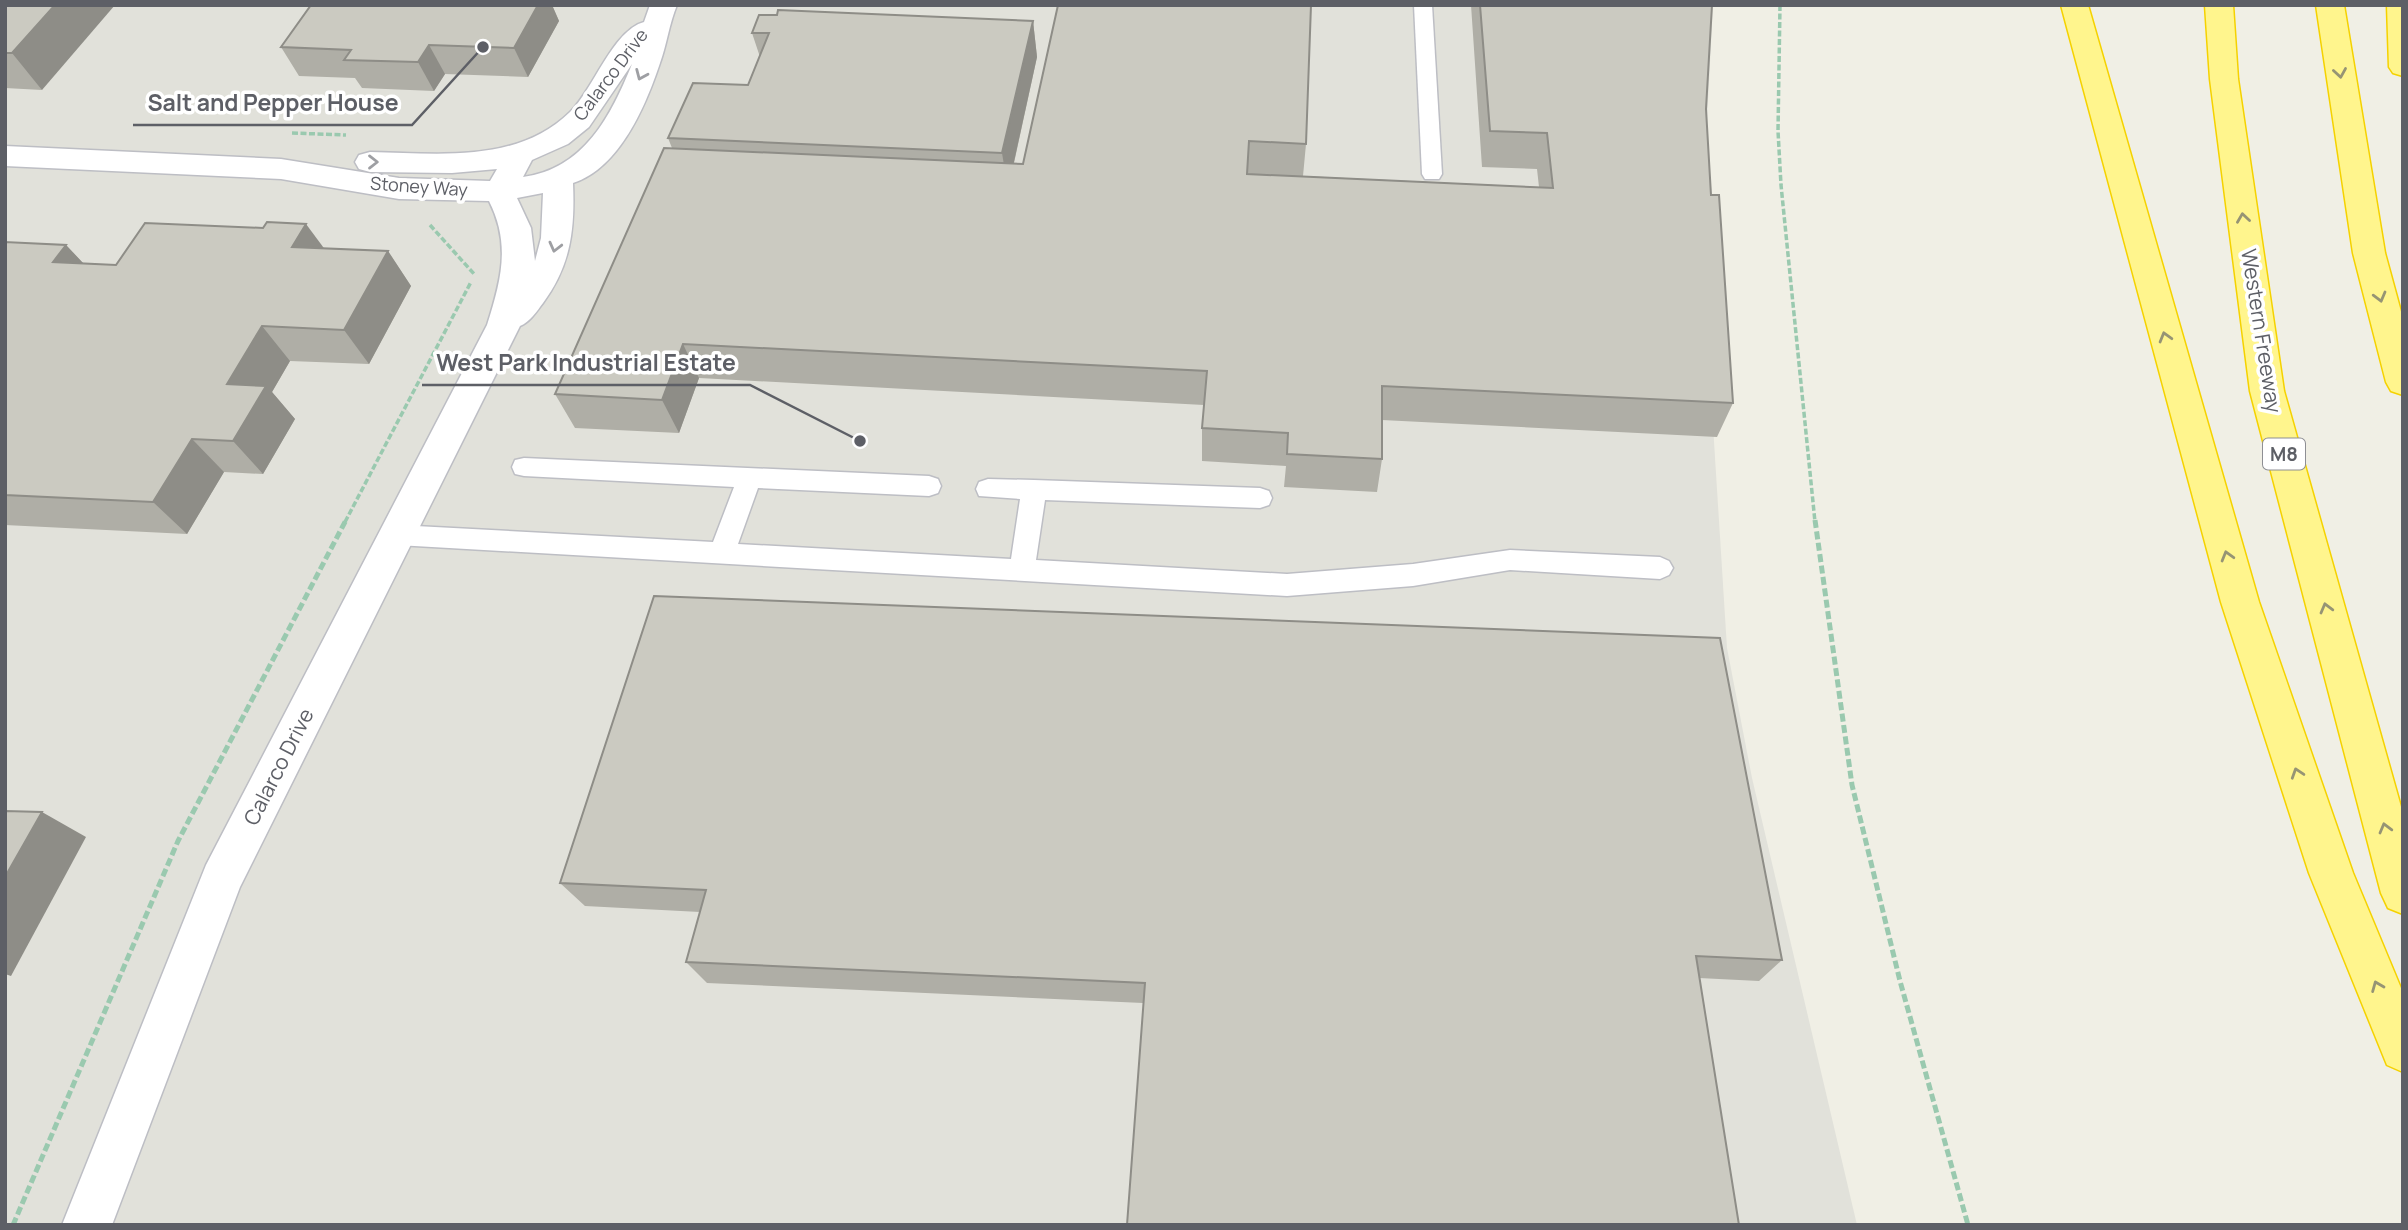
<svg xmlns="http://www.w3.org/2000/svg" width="2408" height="1230" font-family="Manrope,sans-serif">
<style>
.industrial{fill:#e1e1da}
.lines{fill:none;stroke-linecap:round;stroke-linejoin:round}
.lane-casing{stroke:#bdbec4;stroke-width:3}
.street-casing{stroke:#bdbec4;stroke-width:3}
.highway-casing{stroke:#f5d200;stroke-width:3}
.path-far1{stroke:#9ac9af;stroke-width:3.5;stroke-dasharray:6 2.5;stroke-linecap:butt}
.path{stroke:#9ac9af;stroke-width:5;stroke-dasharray:8 3.5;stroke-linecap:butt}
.lane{fill:#fff;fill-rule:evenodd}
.street{fill:#fff;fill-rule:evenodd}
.highway{fill:#fff58d;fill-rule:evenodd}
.wall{fill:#afaea6}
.shaded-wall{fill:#8e8d87}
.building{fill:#cbcac1;stroke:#8e8d87;stroke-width:2}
.oneway{stroke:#969474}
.oneway2{stroke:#9e9fa3}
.labels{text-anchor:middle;stroke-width:7;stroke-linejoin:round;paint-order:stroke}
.far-street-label{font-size:18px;fill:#5d5f66;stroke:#fff}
.shield{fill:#fff;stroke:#8e8f94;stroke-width:2}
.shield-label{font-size:19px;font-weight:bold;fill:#5d5f66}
.street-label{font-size:21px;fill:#5d5f66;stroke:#fff}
.leader{fill:none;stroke:#5d5f66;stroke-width:2.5}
.callout-dot{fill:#5d5f66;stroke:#fff;stroke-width:2.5}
.callout-label{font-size:23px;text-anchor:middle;font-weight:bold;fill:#5d5f66;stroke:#fff;stroke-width:7;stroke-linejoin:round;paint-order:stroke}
</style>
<rect width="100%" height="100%" fill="#f0efe5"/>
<polygon class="industrial" points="5,5 1713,5 1701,235 1727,648 1752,778 1857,1225 5,1225"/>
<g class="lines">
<defs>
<g id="lane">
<polygon points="1414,5 1432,5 1442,174 1439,179 1425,179 1422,174"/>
<polygon points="524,458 929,476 938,479 941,486 938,493 929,496 758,488 738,544 1011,559 1020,499 979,496 976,489 979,482 988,479 1034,480 1260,488 1269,491 1272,498 1269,505 1260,508 1045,500 1036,560 1287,574 1413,564 1510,550 1660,557 1669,561 1673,568 1669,575 1660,579 1510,570 1413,586 1287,596 397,545 388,542 384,535 388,528 397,525 713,542 734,487 524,476 515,474 512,467 515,460"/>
</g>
<path id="street" d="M650 5H677C669 24 667 44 660 63 646 105 620 168 573 183 575 229 571 265 543 303 537 311 530 322 520 326L240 887 112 1225H62L206 865 487 325C501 281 511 244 489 201L399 199 281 179 5 166V146L281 159 399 178 490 181 497 169 452 173 370 172 359 169 355 162 359 155 370 152C438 153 517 164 570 112 593 90 613 30 644 22ZM632 64C611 116 584 169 523 177L532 160 568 144 589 127ZM543 193 541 238 535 261 531 228 517 198Z"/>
<g id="highway">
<polygon points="2061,5 2088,5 2259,602 2353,873 2403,993 2403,1072 2387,1065 2309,873 2221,602"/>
<polygon points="2205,5 2233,5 2238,79 2284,391 2403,814 2403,914 2388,908 2381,893 2250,391 2210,79"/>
<polygon points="2316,5 2344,5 2385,253 2403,319 2403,395 2391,391 2386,382 2353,253"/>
<polygon points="2387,5 2403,5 2403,76 2393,73 2389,67"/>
</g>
</defs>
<use href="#lane" class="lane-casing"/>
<use href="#street" class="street-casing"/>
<use href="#highway" class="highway-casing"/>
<g class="path-far1">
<polyline points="1780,5 1778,131 1781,185 1815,522"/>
<polyline points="292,133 346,135"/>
<polyline points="430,225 475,275"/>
<polyline points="345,522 471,282"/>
</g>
<g class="path">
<polyline points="1815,520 1852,785 1900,981 1968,1225"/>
<polyline points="13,1225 178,841 346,520"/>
</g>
<use href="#lane" class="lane"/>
<use href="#street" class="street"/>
<use href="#highway" class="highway"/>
</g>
<g class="wall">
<polygon points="5,5 42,90 5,88"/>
<polygon points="311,5 552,5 559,21 528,77 445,74 434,91 362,88 355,78 299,76 281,47"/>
<polygon points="1058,5 1306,144 1303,176 1539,187 1537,169 1482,167 1471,5 1712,5 1706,109 1711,195 1733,403 1717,437 1382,420 1382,459 1377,492 1284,487 1286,466 1202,461 1202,428 1204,405 699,378 679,433 575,428 555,394 672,148 668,138 748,85 760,57 752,33 1033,21 1037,57 1014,163 1023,164"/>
<polygon points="5,242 66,245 83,263 116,265 324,248 388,251 411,286 369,364 290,361 272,392 295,419 263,474 224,472 187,534 5,525"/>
<polygon points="654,596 1782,960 1759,981 1699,978 1143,1003 707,983 686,962 700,912 585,906 560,883"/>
</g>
<g class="shaded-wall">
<polygon points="55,5 115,5 42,90 12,53"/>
<polygon points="538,5 552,5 559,21 528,77 514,48"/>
<polygon points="1033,21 1037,57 1008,189 1002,153"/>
<polygon points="429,45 445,74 434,91 418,62"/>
<polygon points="306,224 332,259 292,247"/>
<polygon points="66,245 99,280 53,262"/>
<polygon points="388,251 411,286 369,364 344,330"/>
<polygon points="262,326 290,361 272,392 295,419 263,474 233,441 227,384"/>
<polygon points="683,344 699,378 679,433 662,400"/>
<polygon points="192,439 224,472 187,534 153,502"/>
<polygon points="42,812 86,837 11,976 5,974 5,877"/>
</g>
<g class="building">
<polygon points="5,5 55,5 12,53 5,53"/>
<polygon points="311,5 538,5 514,48 429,45 418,62 344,60 351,50 281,47"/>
<polygon points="1058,5 1311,5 1306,144 1249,141 1247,174 1553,188 1547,133 1490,131 1480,5 1712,5 1706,109 1711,195 1719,195 1733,403 1382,386 1382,459 1287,454 1288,433 1202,428 1207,371 683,344 662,400 555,394 664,148 1023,164"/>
<polygon points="778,10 1033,21 1002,153 668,138 693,83 748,85 769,33 752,33 759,15 777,15"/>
<polygon points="267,222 306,224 292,247 388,251 344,330 262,326 227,384 266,386 233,441 192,439 153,502 5,495 5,242 66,245 53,262 116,265 145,223 263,228"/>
<polygon points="654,596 1720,638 1782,960 1696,956 1739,1225 1127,1225 1145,983 686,962 706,890 560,883"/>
<polygon points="5,811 42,812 5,877"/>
</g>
<defs><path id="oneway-chevron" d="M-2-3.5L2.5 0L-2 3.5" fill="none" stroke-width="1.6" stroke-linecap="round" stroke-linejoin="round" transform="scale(1.75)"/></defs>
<g class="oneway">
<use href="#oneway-chevron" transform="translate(2340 73) rotate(81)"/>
<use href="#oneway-chevron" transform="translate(2243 218) rotate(-98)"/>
<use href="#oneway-chevron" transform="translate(2380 297) rotate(75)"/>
<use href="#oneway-chevron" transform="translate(2165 337) rotate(-106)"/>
<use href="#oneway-chevron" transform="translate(2227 556) rotate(-106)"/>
<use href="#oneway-chevron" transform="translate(2326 608) rotate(-105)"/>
<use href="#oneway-chevron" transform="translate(2297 773) rotate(-108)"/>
<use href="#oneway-chevron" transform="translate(2385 828) rotate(-105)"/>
<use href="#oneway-chevron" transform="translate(2377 986) rotate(-112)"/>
</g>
<g class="oneway2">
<use href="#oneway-chevron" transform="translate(641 75) rotate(113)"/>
<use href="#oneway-chevron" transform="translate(373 162)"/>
<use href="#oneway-chevron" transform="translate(555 247) rotate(104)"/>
</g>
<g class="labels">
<g class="far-street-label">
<text transform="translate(611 75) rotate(-53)" y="6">Calarco Drive</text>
<text transform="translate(419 187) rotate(4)" y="6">Stoney Way</text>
</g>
<rect class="shield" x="2263" y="438.5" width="42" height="31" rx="5"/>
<g class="shield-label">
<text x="2284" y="461">M8</text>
</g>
<g class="street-label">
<text transform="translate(2261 331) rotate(81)" y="7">Western Freeway</text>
<text transform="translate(279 767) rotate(-63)" y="7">Calarco Drive</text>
</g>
</g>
<path class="leader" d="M483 47L412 125H133M860 441L750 385H422"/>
<g class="callout-dot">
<circle cx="483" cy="47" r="7"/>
<circle cx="860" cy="441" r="7"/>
</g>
<g class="callout-label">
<text x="273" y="111">Salt and Pepper House</text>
<text x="586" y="371">West Park Industrial Estate</text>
</g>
<rect width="2408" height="1230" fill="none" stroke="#5d5f66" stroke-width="14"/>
</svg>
